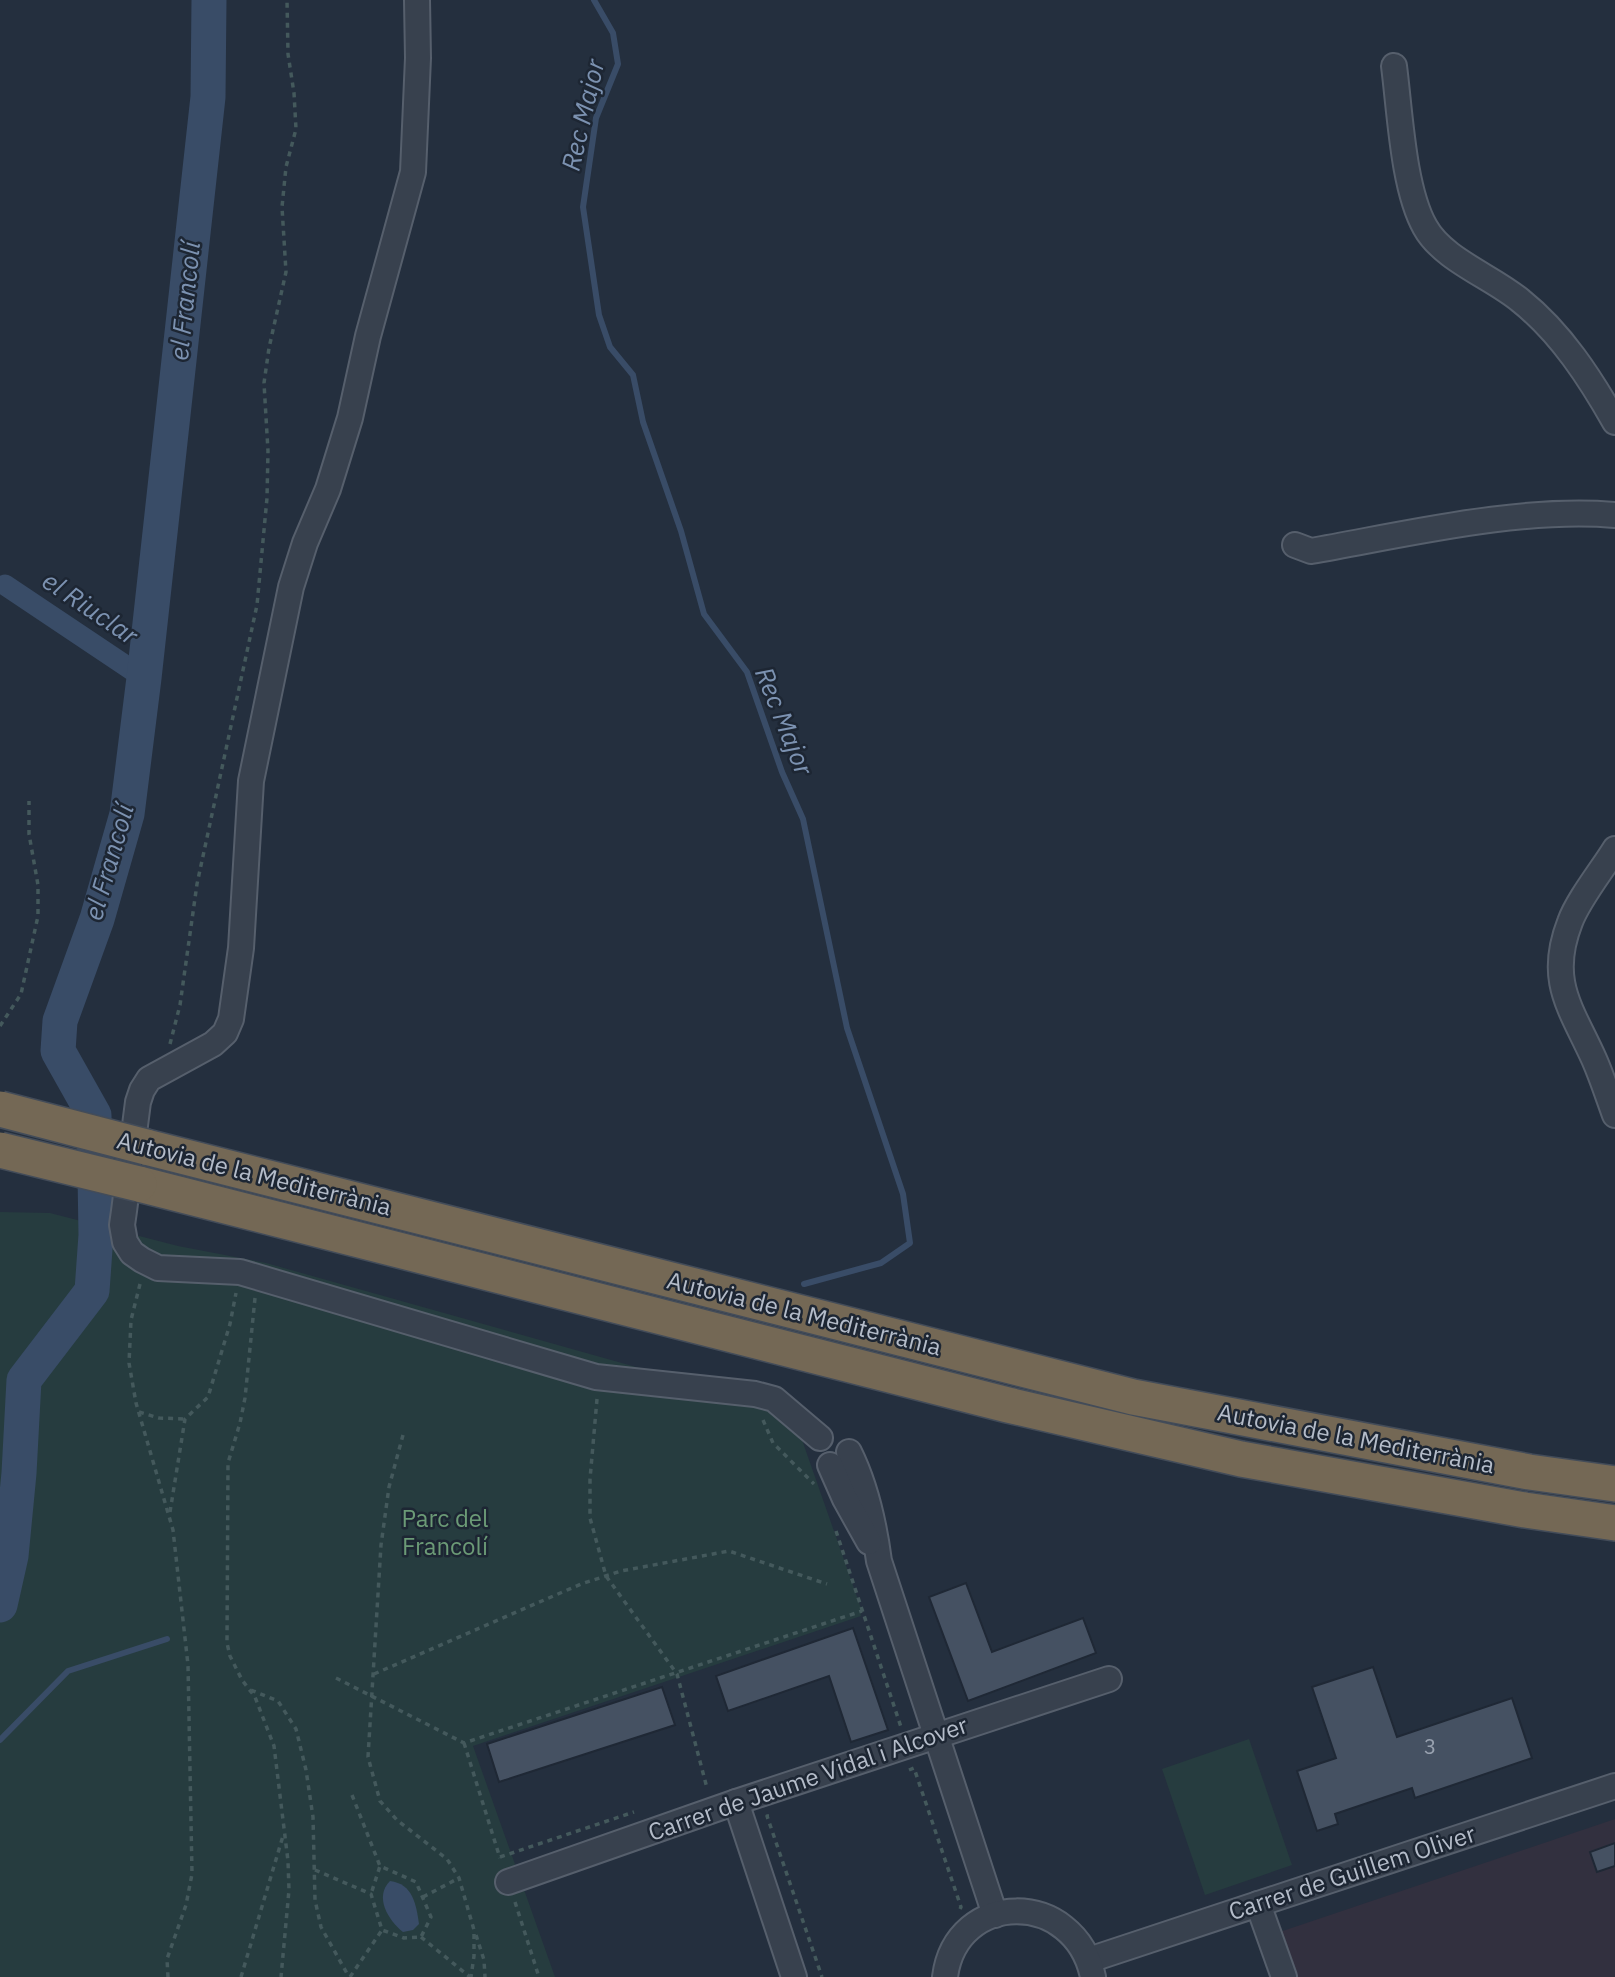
<svg xmlns="http://www.w3.org/2000/svg" width="1615" height="1977" font-family="'IBM Plex Sans',sans-serif">
<style>
.medical{fill:#32303f}
.green{fill:#263c3f}
.water{fill:#394c67}
.lines{fill:none;stroke-linecap:round;stroke-linejoin:round}
.stream{stroke:#394c67;stroke-width:6}
.canal{stroke:#394c67;stroke-width:21}
.river{stroke:#394c67;stroke-width:35}
.building{fill:#455162;stroke:#1f2835;stroke-width:2}
.minor-casing{stroke:#565f6c;stroke-width:28}
.highway-casing{stroke:#434c59;stroke-width:38}
.path{stroke:#44595c;stroke-width:3.5;stroke-dasharray:5 5;stroke-linecap:butt}
.minor{stroke:#38414e;stroke-width:24}
.highway{stroke:#746855;stroke-width:35}
.highway-bridge-casing{stroke:#434c59;stroke-width:38;stroke-linecap:butt}
.highway-bridge{stroke:#746855;stroke-width:35}
.labels{text-anchor:middle;stroke-width:5;stroke-linejoin:round;paint-order:stroke}
.number-label{font-size:21px;fill:#98a1af}
.street-label{font-size:24px;fill:#b4bcc9;stroke:#1d2633}
.park-label{font-size:24px;fill:#6b9a76;stroke:#1d2633}
.water-label{font-size:26px;font-style:italic;fill:#7c92b1;stroke:#1d2633}
</style>
<rect width="100%" height="100%" fill="#242f3e"/>
<polygon class="medical" points="1615,1819 1615,1977 1272,1977 1259,1939"/>
<g class="green">
<polygon points="0,1212 50,1213 178,1246 266,1263 775,1406 794,1417 862,1611 860,1612 861,1616 473,1746 555,1977 0,1977"/>
<polygon points="1249,1739 1292,1865 1205,1895 1162,1769"/>
</g>
<path class="water" d="M390 1881C413 1884 416 1904 419 1924L413 1930 403 1932C388 1920 374 1897 390 1881Z"/>
<g class="lines">
<g class="stream">
<polyline points="594,0 613,33 618,64 596,118 583,207 599,315 610,347 633,375 643,422 681,531 704,614 747,672 782,772 803,819 847,1028 903,1194 910,1243 881,1263 804,1284"/>
<polyline points="0,1740 68,1671 167,1639"/>
</g>
<polyline class="canal" points="5,585 144,678"/>
<polyline class="river" points="0,1605 11,1556 19,1473 24,1380 92,1291 96,1235 94,1115 58,1051 60,1021 97,919 127,814 144,678 208,97 209,0"/>
</g>
<g class="building">
<polygon points="966,1583 992,1652 1083,1618 1096,1653 968,1701 929,1597"/>
<polygon points="853,1628 888,1730 851,1742 829,1676 728,1711 716,1676"/>
<polygon points="1373,1667 1397,1737 1512,1698 1532,1758 1415,1798 1412,1788 1335,1814 1338,1824 1317,1831 1297,1771 1336,1758 1312,1687"/>
<polygon points="662,1687 675,1725 499,1782 487,1744"/>
<polygon points="1615,1843 1615,1866 1597,1872 1590,1852"/>
</g>
<g class="lines">
<defs>
<g id="minor">
<polyline points="417,0 418,58 413,172 368,336 350,418 328,489 305,543 291,587 251,781 241,948 231,1019 225,1033 213,1044 149,1079 142,1090 138,1102 124,1211 122,1225 125,1242 132,1253 142,1260 158,1268 240,1272 596,1377 755,1394 774,1399 820,1438"/>
<path d="M1394 66C1400 112 1403 188 1425 227 1443 260 1493 277 1521 301 1561 333 1590 378 1615 422"/>
<path d="M1295 545 1311 551C1408 534 1518 507 1615 515"/>
<path d="M1615 849C1602 870 1578 900 1570 922 1547 981 1571 1008 1594 1059 1602 1077 1608 1096 1615 1115"/>
<path d="M849 1452C866 1486 874 1523 879 1561L995 1915"/>
<polyline points="830,1465 845,1499 869,1542"/>
<polyline points="736,1802 794,1977"/>
<polyline points="508,1882 736,1802 1109,1679"/>
<polyline points="1258,1904 1284,1977"/>
<polyline points="1089,1960 1615,1786"/>
<path d="M945 1977C956 1890 1075 1889 1093 1977"/>
</g>
<g id="highway">
<polyline points="146,1147 1133,1397 1529,1472 1615,1484"/>
<polyline points="139,1184 1008,1405 1241,1459 1525,1510 1615,1523"/>
</g>
</defs>
<use href="#minor" class="minor-casing"/>
<use href="#highway" class="highway-casing"/>
<g class="path">
<polyline points="0,1026 21,994 38,916 38,885 29,834 29,801"/>
<polyline points="170,1044 180,1005 197,884 257,605 267,498 268,451 264,383 269,348 286,272 282,207 286,167 296,129 294,93 288,54 287,0"/>
<polyline points="140,1284 131,1320 129,1363 136,1403 173,1530 188,1665 192,1874 186,1905 167,1959 168,1977"/>
<polyline points="255,1298 245,1398 240,1423 228,1463 227,1643 230,1656 242,1680 255,1697 274,1746 288,1861 289,1890 281,1977"/>
<polyline points="597,1399 590,1479 590,1518 606,1576 677,1674 707,1788"/>
<polyline points="139,1412 159,1418 185,1419"/>
<polyline points="763,1420 773,1443 814,1484"/>
<polyline points="403,1435 389,1487 381,1545 368,1757 380,1801 397,1820 447,1859 459,1878 474,1930 474,1956 471,1977"/>
<polyline points="170,1512 185,1419 208,1397 230,1324 236,1293"/>
<polyline points="836,1531 901,1727"/>
<polyline points="374,1674 581,1584 621,1571 729,1551 827,1584"/>
<polyline points="336,1678 464,1743 862,1611"/>
<polyline points="251,1690 278,1701 296,1729 306,1770 313,1817 315,1900 321,1927 349,1977"/>
<polyline points="464,1743 500,1858"/>
<polyline points="909,1770 914,1768 961,1907 960,1909"/>
<polyline points="352,1795 380,1866"/>
<polyline points="769,1816 767,1816 822,1977"/>
<polyline points="500,1857 634,1812"/>
<polyline points="315,1870 371,1894 382,1930 404,1938 421,1937 431,1917 416,1882 380,1866 371,1894"/>
<polyline points="423,1897 459,1878"/>
<polyline points="515,1902 539,1977"/>
<polyline points="476,1935 484,1960 485,1977"/>
<polyline points="421,1937 470,1977"/>
<polyline points="241,1977 283,1836"/>
<polyline points="350,1977 382,1930"/>
</g>
<use href="#minor" class="minor"/>
<use href="#highway" class="highway"/>
<defs>
<g id="highway-bridge">
<polyline points="0,1109 146,1147"/>
<polyline points="0,1150 139,1184"/>
</g>
</defs>
<use href="#highway-bridge" class="highway-bridge-casing"/>
<use href="#highway-bridge" class="highway-bridge"/>
</g>
<g class="labels">
<g class="number-label">
<text x="1430" y="1754">3</text>
</g>
<g class="street-label">
<text transform="translate(254 1174) rotate(14)" y="8">Autovia de la Mediterrània</text>
<text transform="translate(804 1314) rotate(14)" y="8">Autovia de la Mediterrània</text>
<text transform="translate(1356 1439) rotate(11)" y="8">Autovia de la Mediterrània</text>
<text transform="translate(808 1779) rotate(-19)" y="8">Carrer de Jaume Vidal i Alcover</text>
<text transform="translate(1352 1873) rotate(-18)" y="8">Carrer de Guillem Oliver</text>
</g>
<g class="park-label">
<text x="445" y="1527">Parc del<tspan x="445" dy="28">Francolí</tspan></text>
</g>
<g class="water-label">
<text transform="translate(583 115) rotate(-77)" y="9">Rec Major</text>
<text transform="translate(185 301) rotate(-84)" y="9">el Francolí</text>
<text transform="translate(90 608) rotate(34)" y="9">el Riuclar</text>
<text transform="translate(784 721) rotate(68)" y="9">Rec Major</text>
<text transform="translate(109 862) rotate(-74)" y="9">el Francolí</text>
</g>
</g>
</svg>
